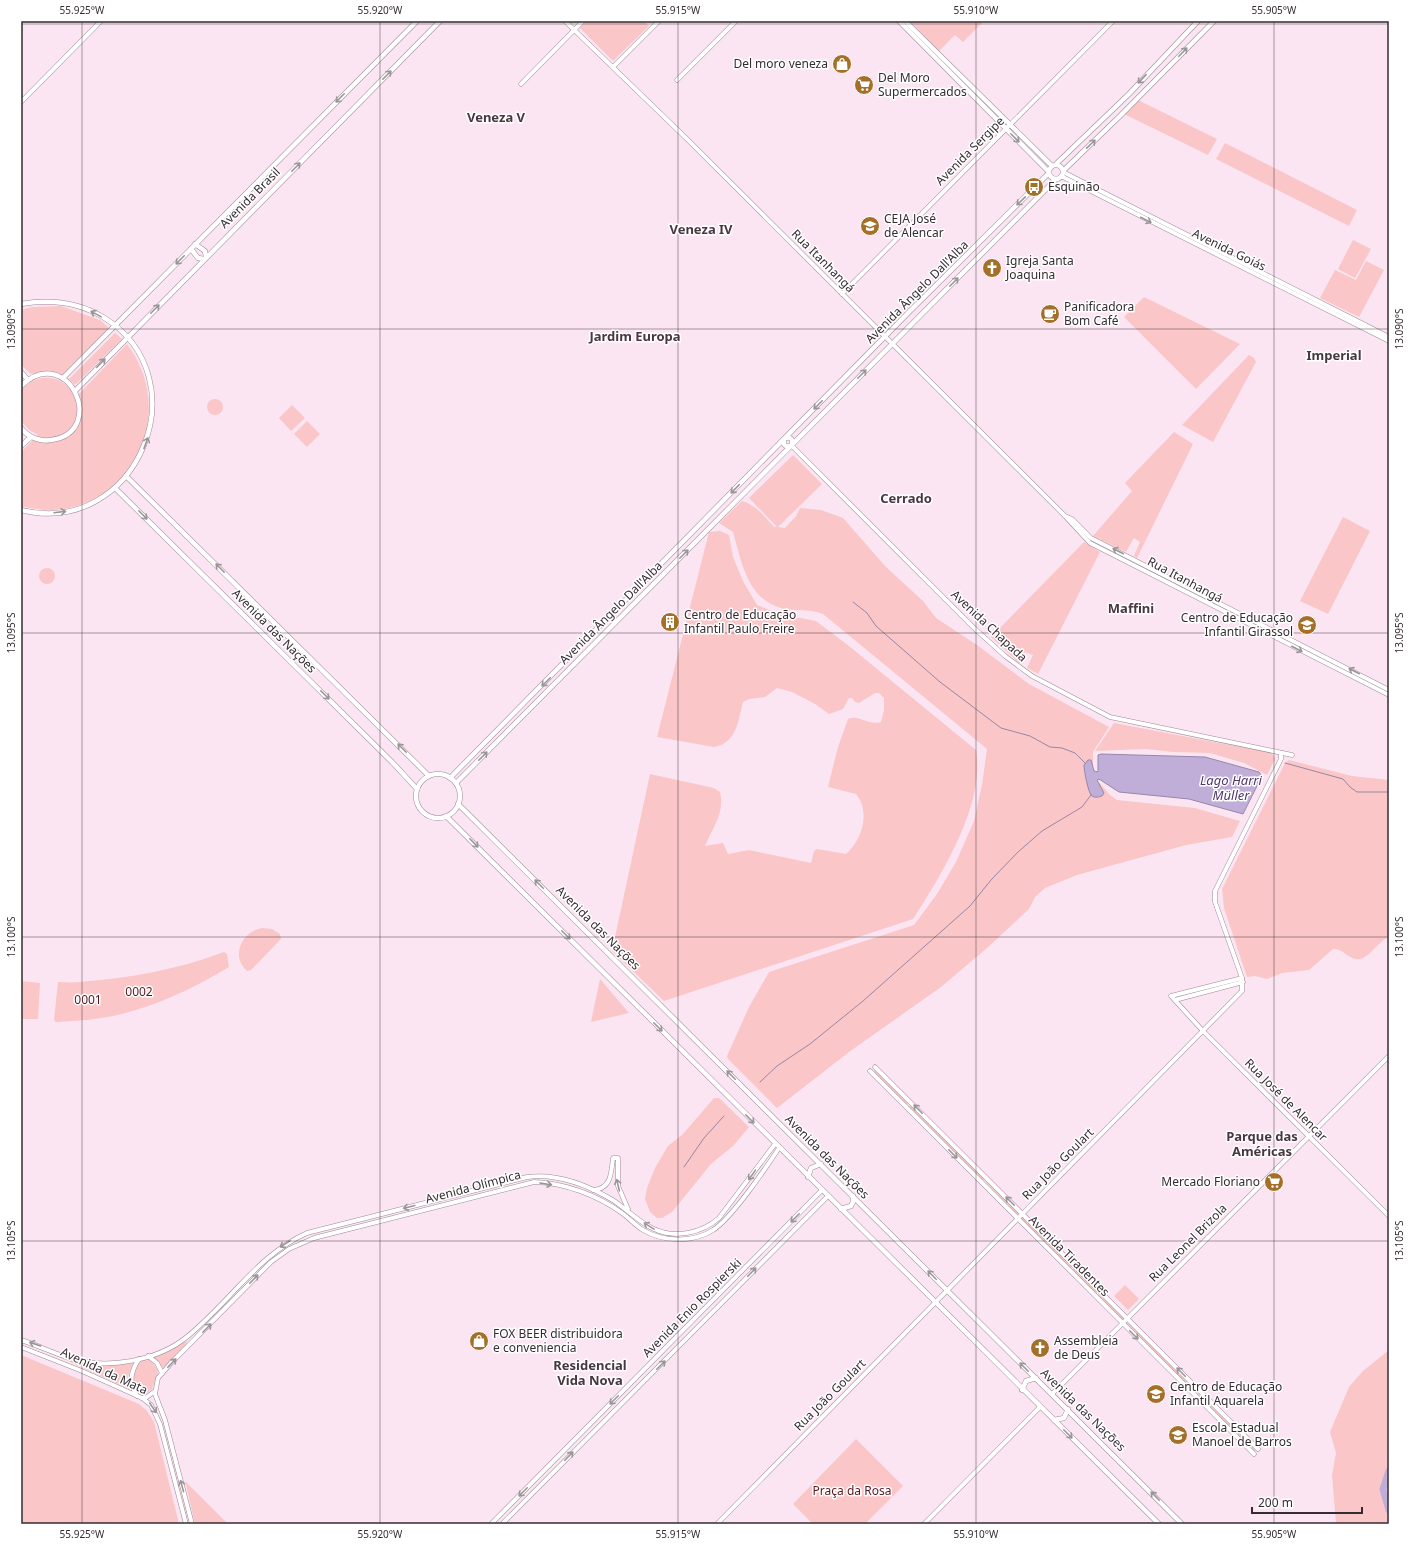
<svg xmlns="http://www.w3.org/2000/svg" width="1410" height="1545" font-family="'Noto Sans',sans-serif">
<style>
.green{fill:#fac6c7}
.water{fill:#c0aed9;stroke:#9687a7}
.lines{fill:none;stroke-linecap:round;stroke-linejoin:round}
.stream{stroke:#9687a7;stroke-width:1}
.river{stroke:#c0aed9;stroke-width:7}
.tertiary-casing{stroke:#9e8996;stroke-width:5}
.secondary-casing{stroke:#9e8996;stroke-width:5.5}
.tertiary{stroke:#fff;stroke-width:4}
.secondary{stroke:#fff;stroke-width:4.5}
.oneway{stroke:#9a9698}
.ticks{fill:none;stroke:#352c32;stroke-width:1;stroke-opacity:0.45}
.labels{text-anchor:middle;stroke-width:3;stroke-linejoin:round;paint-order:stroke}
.poi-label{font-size:12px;fill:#352c32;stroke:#fff;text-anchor:start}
.street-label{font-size:12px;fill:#352c32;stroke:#fff}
.park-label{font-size:12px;fill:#581821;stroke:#fff}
.neighbourhood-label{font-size:13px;font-weight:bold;fill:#493642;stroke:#fff}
.water-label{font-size:13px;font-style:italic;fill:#4e356b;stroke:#fff}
.neatline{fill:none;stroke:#352c32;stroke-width:1.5}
.ticks-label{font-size:10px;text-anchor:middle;fill:#352c32}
</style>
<rect width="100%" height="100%" fill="#fce5f3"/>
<g class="green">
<polygon points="587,21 644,21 649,26 613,61 580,28"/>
<polygon points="910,21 984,21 963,42 955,35 939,51"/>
<polygon points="1138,100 1217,139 1208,155 1124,114"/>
<polygon points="1225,143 1357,210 1349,226 1216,159"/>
<polygon points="1353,240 1371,249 1355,278 1338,269"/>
<polygon points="1366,261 1384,270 1359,317 1320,298 1335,270 1356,280"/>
<polygon points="1144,297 1238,343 1240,344 1196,389 1124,317"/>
<polygon points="61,306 100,320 109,328 62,375 49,371 31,374 21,365 21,310 32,307"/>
<polygon points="115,333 122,339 75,385 69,379"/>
<path d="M127 344C186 422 117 532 21 506V452L38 435 29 430 21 421C21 413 19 401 21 393 22 389 26 385 29 383 46 372 68 379 75 398Z"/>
<polygon points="1249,355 1254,358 1256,362 1213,442 1182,425"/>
<circle cx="215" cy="407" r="8"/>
<polygon points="292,405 305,418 291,431 279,418"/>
<polygon points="307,421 320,434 307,447 294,434"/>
<polygon points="1174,432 1193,444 1137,558 1134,556 1140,542 1134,538 1126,552 1093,536 1132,491 1125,483"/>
<path d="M793 455 822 484 778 527 785 528 796 516 800 508 821 510 843 518 886 567 923 601 936 618 977 645 1029 684 1109 727 1093 752V768L1091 760 1084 770 1090 790 1095 797 1102 796 1101 787 1097 780 1110 795 1117 800 1195 808 1240 821 1232 837 1186 845 1077 875 1045 888 1035 897 1029 909 987 948 941 987 849 1052 777 1108 728 1059 727 1056 749 1007 769 972 914 925 937 894 956 862 974 821 982 785 987 749 823 614C808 608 795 612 781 608 747 599 741 560 733 532L719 523 742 501C756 505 764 516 774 527H777L749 498Z"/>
<polygon points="1343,517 1370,531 1328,614 1300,601"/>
<path d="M720 531 729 535 733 557 743 581 757 605 779 614 816 621 849 646 976 750C986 803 941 876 913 919L664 1001 612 951 650 774 714 788 720 792C725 813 713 827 705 846L723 843 728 854 749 850 811 863 814 851 817 849 846 854C862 840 871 812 856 794L828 787 838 747 848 719C858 714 869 726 881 722L884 710V698L879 693H875L859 703 855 702 852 698H849L843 709 829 714 815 704 792 692 777 688 765 697 749 699 743 702C738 721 737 743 714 747L657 737 709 532Z"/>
<polygon points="1084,542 1100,552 1038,674 1027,668 1033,655 1025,652 1019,663 991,637"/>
<circle cx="47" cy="576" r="8"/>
<polygon points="1114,723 1272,753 1275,759 1267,775 1244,763 1210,753 1173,752 1146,749 1095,751"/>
<path d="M1289 760 1352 776 1389 780V937C1377 942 1368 961 1356 959 1347 958 1343 948 1333 949L1309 970 1282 973 1267 979 1255 976 1247 977 1224 908 1222 889 1285 763Z"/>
<path d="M262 928 272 929 280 934 281 939 251 970 247 971C230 956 242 931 262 928Z"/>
<path d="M224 952 227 954 229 967C186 993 137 1015 87 1020 77 1021 66 1021 56 1022L54 1020 58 982C65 982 72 983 79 982 129 978 177 970 224 952Z"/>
<polygon points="600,979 629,1013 591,1022"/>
<polygon points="21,981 40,983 38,1019 21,1019"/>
<polygon points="875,1070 908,1103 906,1105 873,1072"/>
<polygon points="714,1098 719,1098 749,1127 734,1145 711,1164 672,1212 662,1218 657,1218 650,1212 645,1199 647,1188 655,1168 668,1146 683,1134"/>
<polygon points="911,1105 985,1178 983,1180 908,1107"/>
<polygon points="989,1181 1020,1212 1017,1214 987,1183"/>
<polygon points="1024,1216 1073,1265 1070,1268 1021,1218"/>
<polygon points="1075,1267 1099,1291 1096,1294 1072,1270"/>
<polygon points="1125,1285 1139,1299 1128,1310 1114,1296"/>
<polygon points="1101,1293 1125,1317 1123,1320 1098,1295"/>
<polygon points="1128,1321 1193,1385 1190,1388 1127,1323"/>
<polygon points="187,1341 186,1345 163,1368 154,1357"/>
<polygon points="1389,1350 1389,1524 1336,1524 1332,1475 1336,1453 1330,1432 1349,1387 1363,1371"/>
<polygon points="21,1355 139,1404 147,1411 154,1422 179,1524 21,1524"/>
<polygon points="64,1359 94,1365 133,1363 128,1376 131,1390"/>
<path d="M143 1360H149L157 1368 158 1372 152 1389 147 1393 141 1394C129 1386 133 1367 143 1360Z"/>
<polygon points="1199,1390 1256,1450 1254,1452 1196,1392"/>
<polygon points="856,1439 903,1486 865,1524 813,1524 793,1504"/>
<polygon points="185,1481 228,1524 195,1524"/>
</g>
<path class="water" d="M1101 754 1205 757 1259 772 1262 776 1243 814 1189 799 1119 792 1099 779 1097 780 1104 793 1102 796C1099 797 1095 798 1092 796 1088 793 1084 770 1084 765L1088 760H1091L1094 771 1098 772V755Z"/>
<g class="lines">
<g class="stream">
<polyline points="853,602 867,613 876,626 940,682 1001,728 1030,736 1050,747 1062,748 1075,753 1085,763"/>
<polyline points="1285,763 1343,779 1350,787 1357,792 1389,792"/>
<polyline points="760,1082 777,1066 810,1044 863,1001 970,906 991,880 1018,852 1042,831 1082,807 1091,795"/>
<polyline points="684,1167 704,1138 724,1116"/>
</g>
<polyline class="river" points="1389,1471 1383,1489 1389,1510"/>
<defs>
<g id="tertiary">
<polyline points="565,21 688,140 1065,516 1090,543 1389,695"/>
<polyline points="613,67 659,21"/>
<polyline points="677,80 736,21"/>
<polyline points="521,84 583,21"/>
<polyline points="21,102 101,21"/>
<polyline points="1063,172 1389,337"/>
<polyline points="1061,176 1389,341"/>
<polyline points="842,294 1113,21"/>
<polyline points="791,445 974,628 1005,656 1032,676 1110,717 1292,755"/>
<polyline points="1065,516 1072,519 1091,538 1389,690"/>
<polyline points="1242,978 1171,996 1203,1031 1389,1216"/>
<polyline points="1175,1000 1243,982"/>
<polyline points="875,1067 1258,1449"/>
<polyline points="870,1071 1254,1454"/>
<path d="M593 1190C612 1189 611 1172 613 1158H618V1186L628 1209"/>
<path d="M21 1340C37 1345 53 1353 69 1358 107 1370 158 1361 188 1336 205 1322 221 1305 236 1289 258 1266 278 1246 307 1233L527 1177C556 1173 587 1185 611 1199 626 1208 638 1222 654 1229 675 1239 702 1233 719 1218L775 1144"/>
<polyline points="21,1347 82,1371 142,1398 151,1405 160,1424 186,1524"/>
<polyline points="148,1356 157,1363 162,1373"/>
<polyline points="1052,1394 1389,1056"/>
<path d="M137 1396C129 1383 130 1372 139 1359"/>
<polyline points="142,1398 147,1397 155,1391"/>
<path d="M192 1524 165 1420 155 1394 158 1378 171 1363 271 1262 289 1249 314 1238 534 1182C565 1183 597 1195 622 1213 629 1218 635 1225 643 1230 663 1242 693 1243 713 1230 731 1219 766 1168 779 1148"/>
<polyline points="491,1524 822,1190"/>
<polyline points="502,1524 828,1196"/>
<polyline points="717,1524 1242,991 1242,978 1215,902 1215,891 1281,759 1281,753"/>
<polyline points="924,1524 1040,1407"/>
</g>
<g id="secondary">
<polyline points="899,21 1048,171"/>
<polyline points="905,21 1052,166"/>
<polyline points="1056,164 1129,94 1198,21"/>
<circle cx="1056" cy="172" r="7"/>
<polyline points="1063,171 1120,116 1214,21"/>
<polyline points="195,244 205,251 206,257"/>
<polyline points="191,249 198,258 204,259"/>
<path d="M21 304C49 299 78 302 103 317 204 379 136 539 21 510"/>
<polyline points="21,372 28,380"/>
<polyline points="63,378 417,21"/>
<path d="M21 386C68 341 109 432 51 440 40 442 28 437 21 428"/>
<polyline points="75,391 440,21"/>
<circle cx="788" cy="442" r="4.5"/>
<polyline points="21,446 31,437"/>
<polyline points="127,477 429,776"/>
<polyline points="115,488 392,762 417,789"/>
<circle cx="438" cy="796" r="22"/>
<polyline points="450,778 908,313 1049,173"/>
<polyline points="456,783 1056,179"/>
<polyline points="458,804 1182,1524"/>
<polyline points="446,816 1159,1524"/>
<polyline points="808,1177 811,1168 821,1164"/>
<polyline points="841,1209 851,1206 853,1202 853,1196"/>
<polyline points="1022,1390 1026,1381 1036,1378"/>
<polyline points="1054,1420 1064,1418 1068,1409"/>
</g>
</defs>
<use href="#tertiary" class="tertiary-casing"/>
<use href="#secondary" class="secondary-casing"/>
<use href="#tertiary" class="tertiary"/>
<use href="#secondary" class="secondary"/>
</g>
<defs><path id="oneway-shaft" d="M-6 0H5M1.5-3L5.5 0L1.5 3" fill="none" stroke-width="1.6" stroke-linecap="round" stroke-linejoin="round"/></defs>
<g class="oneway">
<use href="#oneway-shaft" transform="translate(1183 52) rotate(-46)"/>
<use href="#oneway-shaft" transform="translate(387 75) rotate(-45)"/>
<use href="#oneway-shaft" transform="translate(1142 79) rotate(133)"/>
<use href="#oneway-shaft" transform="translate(340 98) rotate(135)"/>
<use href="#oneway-shaft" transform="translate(1015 138) rotate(45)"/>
<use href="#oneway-shaft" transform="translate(1091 144) rotate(-44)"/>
<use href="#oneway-shaft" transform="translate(296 167) rotate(-45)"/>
<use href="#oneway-shaft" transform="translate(1021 201) rotate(136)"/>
<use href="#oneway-shaft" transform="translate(1146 220) rotate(27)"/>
<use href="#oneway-shaft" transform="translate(180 260) rotate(135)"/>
<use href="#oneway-shaft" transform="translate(954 282) rotate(-45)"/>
<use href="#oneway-shaft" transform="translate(155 309) rotate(-45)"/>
<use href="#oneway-shaft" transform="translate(96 314) rotate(-151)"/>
<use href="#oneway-shaft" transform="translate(101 363) rotate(-46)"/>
<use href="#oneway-shaft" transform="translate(862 374) rotate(-45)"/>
<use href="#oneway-shaft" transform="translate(818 405) rotate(135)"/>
<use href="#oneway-shaft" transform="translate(146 443) rotate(-70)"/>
<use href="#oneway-shaft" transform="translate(735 489) rotate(134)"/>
<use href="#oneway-shaft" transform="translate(60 512) rotate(-7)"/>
<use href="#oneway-shaft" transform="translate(143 515) rotate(45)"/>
<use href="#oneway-shaft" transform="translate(1118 551) rotate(-153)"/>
<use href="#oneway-shaft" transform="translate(684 554) rotate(-45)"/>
<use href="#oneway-shaft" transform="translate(220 568) rotate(-135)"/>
<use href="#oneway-shaft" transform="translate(1297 649) rotate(27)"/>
<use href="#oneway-shaft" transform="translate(1354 671) rotate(-153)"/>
<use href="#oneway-shaft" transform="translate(546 682) rotate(135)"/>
<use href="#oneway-shaft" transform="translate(325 695) rotate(45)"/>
<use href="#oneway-shaft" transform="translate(402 748) rotate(-135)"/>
<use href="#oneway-shaft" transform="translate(483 756) rotate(-45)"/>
<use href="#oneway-shaft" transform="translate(474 843) rotate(45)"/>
<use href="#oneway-shaft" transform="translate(539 884) rotate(-135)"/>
<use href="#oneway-shaft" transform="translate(566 935) rotate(45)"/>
<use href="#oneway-shaft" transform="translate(658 1027) rotate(45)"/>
<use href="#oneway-shaft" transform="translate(731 1075) rotate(-135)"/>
<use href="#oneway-shaft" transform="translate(918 1109) rotate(-135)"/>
<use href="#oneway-shaft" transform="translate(750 1119) rotate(45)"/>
<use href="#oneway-shaft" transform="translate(953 1154) rotate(45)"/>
<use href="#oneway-shaft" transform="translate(752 1175) rotate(126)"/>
<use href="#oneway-shaft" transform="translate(546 1184) rotate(8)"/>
<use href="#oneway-shaft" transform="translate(618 1185) rotate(-103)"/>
<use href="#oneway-shaft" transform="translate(1010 1201) rotate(-135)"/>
<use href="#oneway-shaft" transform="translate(409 1207) rotate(166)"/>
<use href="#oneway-shaft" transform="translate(795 1218) rotate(135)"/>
<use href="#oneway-shaft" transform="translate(649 1226) rotate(-148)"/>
<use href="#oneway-shaft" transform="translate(285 1244) rotate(148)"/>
<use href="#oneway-shaft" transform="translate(752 1272) rotate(-46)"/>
<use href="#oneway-shaft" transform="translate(932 1275) rotate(-135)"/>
<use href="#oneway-shaft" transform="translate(254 1279) rotate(-46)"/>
<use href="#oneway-shaft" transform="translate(207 1328) rotate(-45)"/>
<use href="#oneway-shaft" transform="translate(1134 1335) rotate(45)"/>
<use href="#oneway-shaft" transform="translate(35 1344) rotate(-161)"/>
<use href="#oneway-shaft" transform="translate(172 1363) rotate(-46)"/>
<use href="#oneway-shaft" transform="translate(661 1365) rotate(-45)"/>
<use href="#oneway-shaft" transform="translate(1024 1367) rotate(-135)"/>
<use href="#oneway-shaft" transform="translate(1181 1372) rotate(-135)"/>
<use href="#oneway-shaft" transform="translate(614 1400) rotate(135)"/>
<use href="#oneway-shaft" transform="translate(153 1408) rotate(56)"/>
<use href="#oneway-shaft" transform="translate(1068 1434) rotate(45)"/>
<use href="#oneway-shaft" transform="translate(569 1456) rotate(-46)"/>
<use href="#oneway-shaft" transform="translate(182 1486) rotate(-105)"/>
<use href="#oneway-shaft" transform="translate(523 1492) rotate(135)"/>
<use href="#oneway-shaft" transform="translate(1155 1496) rotate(-134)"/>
</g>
<path class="ticks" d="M82 21V1524M380 21V1524M678 21V1524M976 21V1524M1274 21V1524M21 24H1389M21 329H1389M21 633H1389M21 937H1389M21 1241H1389"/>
<defs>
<symbol id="shop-disc" viewBox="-11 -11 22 22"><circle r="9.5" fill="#a47029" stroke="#fff"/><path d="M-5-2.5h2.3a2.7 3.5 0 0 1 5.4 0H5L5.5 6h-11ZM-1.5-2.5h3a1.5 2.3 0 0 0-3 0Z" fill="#fff"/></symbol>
<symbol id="supermarket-disc" viewBox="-11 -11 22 22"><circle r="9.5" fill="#a47029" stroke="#fff"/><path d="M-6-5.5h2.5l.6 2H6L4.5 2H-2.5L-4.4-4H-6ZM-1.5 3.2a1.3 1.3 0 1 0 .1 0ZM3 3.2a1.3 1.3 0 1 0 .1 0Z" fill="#fff"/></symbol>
<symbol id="bus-disc" viewBox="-11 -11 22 22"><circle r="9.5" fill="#a47029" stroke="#fff"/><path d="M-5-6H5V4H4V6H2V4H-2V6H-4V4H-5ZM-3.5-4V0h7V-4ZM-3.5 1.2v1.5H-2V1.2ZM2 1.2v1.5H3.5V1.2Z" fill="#fff"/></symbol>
<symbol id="school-disc" viewBox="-11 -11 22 22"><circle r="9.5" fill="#a47029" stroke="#fff"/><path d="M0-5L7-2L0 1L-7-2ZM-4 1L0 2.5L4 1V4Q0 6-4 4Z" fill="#fff"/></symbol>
<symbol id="church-disc" viewBox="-11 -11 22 22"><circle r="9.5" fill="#a47029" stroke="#fff"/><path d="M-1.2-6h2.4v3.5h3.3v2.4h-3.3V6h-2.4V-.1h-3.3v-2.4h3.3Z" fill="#fff"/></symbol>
<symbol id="cafe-disc" viewBox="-11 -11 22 22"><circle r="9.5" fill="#a47029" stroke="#fff"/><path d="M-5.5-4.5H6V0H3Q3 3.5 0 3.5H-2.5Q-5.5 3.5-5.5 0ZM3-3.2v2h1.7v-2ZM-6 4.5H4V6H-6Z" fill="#fff"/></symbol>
<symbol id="building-disc" viewBox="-11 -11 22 22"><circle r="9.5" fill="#a47029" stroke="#fff"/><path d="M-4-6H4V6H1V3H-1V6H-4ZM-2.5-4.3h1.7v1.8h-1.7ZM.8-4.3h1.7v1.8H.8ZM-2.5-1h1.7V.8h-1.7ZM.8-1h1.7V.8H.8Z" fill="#fff"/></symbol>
</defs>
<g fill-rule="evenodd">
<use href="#shop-disc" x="831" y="53" width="22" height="22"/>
<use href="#supermarket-disc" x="853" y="74" width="22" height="22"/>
<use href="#bus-disc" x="1023" y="176" width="22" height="22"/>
<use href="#school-disc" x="859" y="215" width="22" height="22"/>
<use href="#church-disc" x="981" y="257" width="22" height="22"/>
<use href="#cafe-disc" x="1039" y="303" width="22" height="22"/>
<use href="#building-disc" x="659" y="611" width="22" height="22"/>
<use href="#school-disc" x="1296" y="614" width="22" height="22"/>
<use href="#supermarket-disc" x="1263" y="1171" width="22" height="22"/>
<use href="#shop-disc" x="468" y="1330" width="22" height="22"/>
<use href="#church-disc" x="1029" y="1337" width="22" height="22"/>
<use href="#school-disc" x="1145" y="1383" width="22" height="22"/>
<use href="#school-disc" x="1167" y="1424" width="22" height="22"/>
</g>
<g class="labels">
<g class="poi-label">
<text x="828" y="68" text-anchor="end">Del moro veneza</text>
<text x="878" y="82">Del Moro<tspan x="878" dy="14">Supermercados</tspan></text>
<text x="1048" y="191">Esquinão</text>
<text x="884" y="223">CEJA José<tspan x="884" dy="14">de Alencar</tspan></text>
<text x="1006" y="265">Igreja Santa<tspan x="1006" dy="14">Joaquina</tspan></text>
<text x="1064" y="311">Panificadora<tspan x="1064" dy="14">Bom Café</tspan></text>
<text x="684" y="619">Centro de Educação<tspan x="684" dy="14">Infantil Paulo Freire</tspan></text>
<text x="1293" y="622" text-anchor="end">Centro de Educação<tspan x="1293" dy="14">Infantil Girassol</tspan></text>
<text x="1260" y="1186" text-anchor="end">Mercado Floriano</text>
<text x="493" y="1338">FOX BEER distribuidora<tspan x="493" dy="14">e conveniencia</tspan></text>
<text x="1054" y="1345">Assembleia<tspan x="1054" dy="14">de Deus</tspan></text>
<text x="1170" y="1391">Centro de Educação<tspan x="1170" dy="14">Infantil Aquarela</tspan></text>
<text x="1192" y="1432">Escola Estadual<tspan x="1192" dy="14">Manoel de Barros</tspan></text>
</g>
<g class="street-label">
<text transform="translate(970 151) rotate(-45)" y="4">Avenida Sergipe</text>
<text transform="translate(250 198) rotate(-45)" y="4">Avenida Brasil</text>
<text transform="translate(1229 250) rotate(26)" y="4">Avenida Goiás</text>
<text transform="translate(823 261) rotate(45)" y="4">Rua Itanhangá</text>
<text transform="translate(917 292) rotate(-45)" y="4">Avenida Ângelo Dall'Alba</text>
<text transform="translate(1185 580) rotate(28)" y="4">Rua Itanhangá</text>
<text transform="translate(611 613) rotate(-45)" y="4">Avenida Ângelo Dall'Alba</text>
<text transform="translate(989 626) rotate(43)" y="4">Avenida Chapada</text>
<text transform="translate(274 631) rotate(45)" y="4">Avenida das Nações</text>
<text transform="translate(598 928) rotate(45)" y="4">Avenida das Nações</text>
<text transform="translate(1286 1100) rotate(45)" y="4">Rua José de Alencar</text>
<text transform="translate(827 1157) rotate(45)" y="4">Avenida das Nações</text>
<text transform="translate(1058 1164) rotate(-45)" y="4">Rua João Goulart</text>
<text transform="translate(473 1187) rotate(-15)" y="4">Avenida Olímpica</text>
<text transform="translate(1188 1243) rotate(-45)" y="4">Rua Leonel Brizola</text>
<text transform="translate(1069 1256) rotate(45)" y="4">Avenida Tiradentes</text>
<text transform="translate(692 1308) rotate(-45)" y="4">Avenida Enio Rospierski</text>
<text transform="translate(104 1371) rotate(25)" y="4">Avenida da Mata</text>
<text transform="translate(830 1395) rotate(-45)" y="4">Rua João Goulart</text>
<text transform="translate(1083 1410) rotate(44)" y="4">Avenida das Nações</text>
</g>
<g class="park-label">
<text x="139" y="996">0002</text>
<text x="88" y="1004">0001</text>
<text x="852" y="1495">Praça da Rosa</text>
</g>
<g class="neighbourhood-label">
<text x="496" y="122">Veneza V</text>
<text x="701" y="234">Veneza IV</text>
<text x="635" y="341">Jardim Europa</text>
<text x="1334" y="360">Imperial</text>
<text x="906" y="503">Cerrado</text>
<text x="1131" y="613">Maffini</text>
<text x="1262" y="1141">Parque das<tspan x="1262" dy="15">Américas</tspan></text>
<text x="590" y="1370">Residencial<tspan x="590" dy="15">Vida Nova</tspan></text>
</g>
<g class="water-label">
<text x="1231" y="785">Lago Harri<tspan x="1231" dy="15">Müller</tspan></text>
</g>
</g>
<rect width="1410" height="1545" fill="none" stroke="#ffffff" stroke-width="44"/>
<path d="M1252 1507v6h110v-6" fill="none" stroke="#352c32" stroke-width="2"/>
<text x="1258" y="1507" font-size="12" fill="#352c32" stroke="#ffffff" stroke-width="3" paint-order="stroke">200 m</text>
<rect x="22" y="22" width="1366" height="1501" class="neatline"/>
<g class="ticks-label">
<text x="82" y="14">55.925°W</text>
<text x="380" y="14">55.920°W</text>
<text x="678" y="14">55.915°W</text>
<text x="976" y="14">55.910°W</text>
<text x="1274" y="14">55.905°W</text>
<text transform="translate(11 329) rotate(-90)" y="4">13.090°S</text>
<text transform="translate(1399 329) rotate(-90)" y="4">13.090°S</text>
<text transform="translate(11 633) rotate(-90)" y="4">13.095°S</text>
<text transform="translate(1399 633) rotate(-90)" y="4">13.095°S</text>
<text transform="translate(11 937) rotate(-90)" y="4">13.100°S</text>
<text transform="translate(1399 937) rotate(-90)" y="4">13.100°S</text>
<text transform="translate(11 1241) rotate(-90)" y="4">13.105°S</text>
<text transform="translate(1399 1241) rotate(-90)" y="4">13.105°S</text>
<text x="82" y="1538">55.925°W</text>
<text x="380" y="1538">55.920°W</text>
<text x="678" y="1538">55.915°W</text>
<text x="976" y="1538">55.910°W</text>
<text x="1274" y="1538">55.905°W</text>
</g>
</svg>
